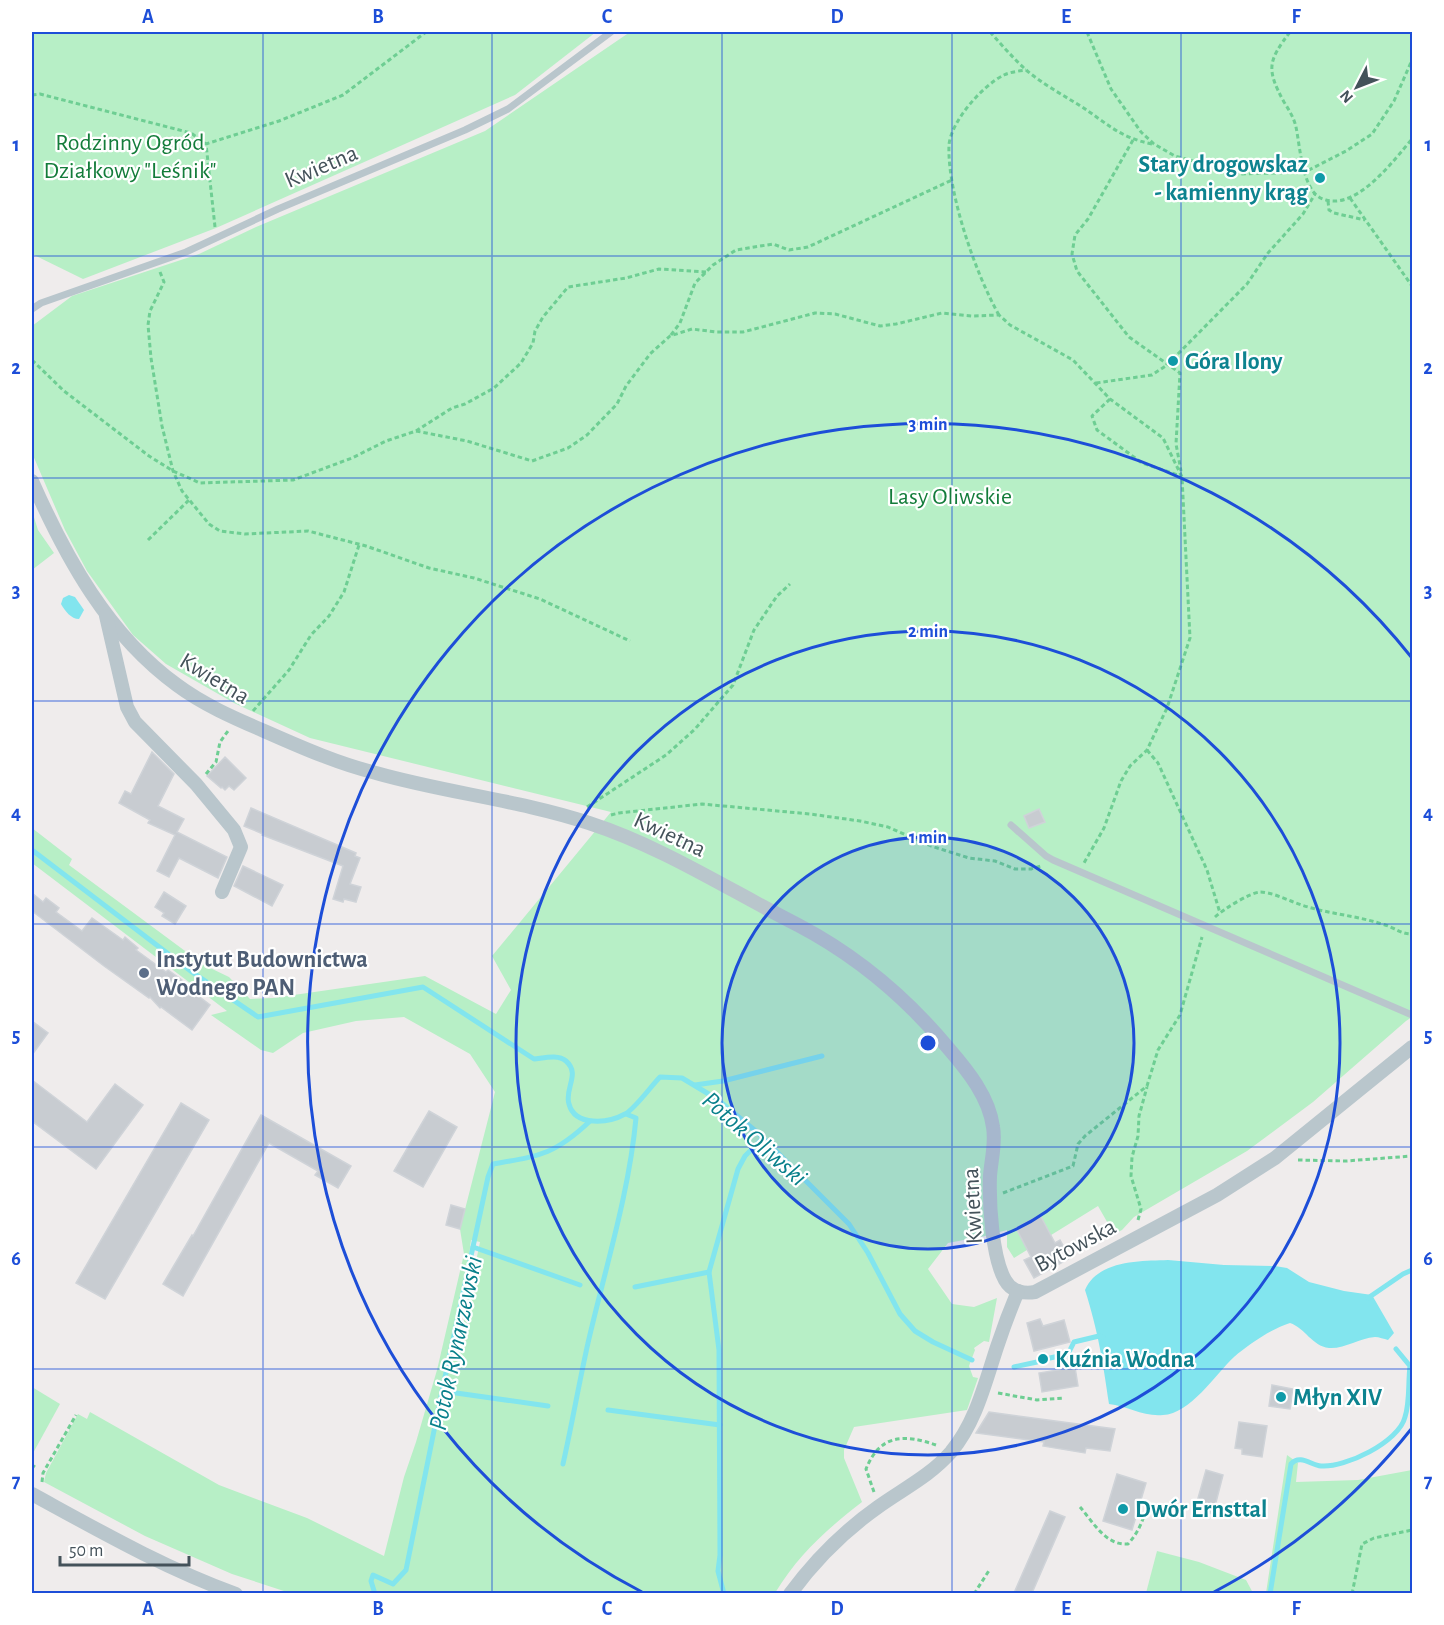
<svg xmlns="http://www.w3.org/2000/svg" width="1444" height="1625" font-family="'Alegreya Sans',sans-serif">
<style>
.green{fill:#b7efc6;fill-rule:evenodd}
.water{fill:#82e5ee}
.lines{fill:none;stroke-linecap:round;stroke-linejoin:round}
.stream{stroke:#82e5ee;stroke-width:5}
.building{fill:#c8ccd1;stroke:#cfd3d8;stroke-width:1.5}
.path{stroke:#6ece93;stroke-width:3;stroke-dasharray:4.5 3;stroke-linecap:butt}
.lane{stroke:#b9c6cc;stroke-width:7}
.street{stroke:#b9c6cc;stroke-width:14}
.grid{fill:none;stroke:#1d4ed8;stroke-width:1.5;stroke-opacity:0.55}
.ring{fill:none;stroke:#1d4ed8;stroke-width:3}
.culture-dot{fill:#0f9aa8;stroke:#fff;stroke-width:2}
.service-dot{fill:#5c6f8a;stroke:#fff;stroke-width:2}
.labels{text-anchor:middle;stroke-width:4.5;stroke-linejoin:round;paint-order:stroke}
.park-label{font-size:24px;fill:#137c3a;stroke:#fff}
.culture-label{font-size:24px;font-weight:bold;fill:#0d838f;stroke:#fff;text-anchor:start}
.street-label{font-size:24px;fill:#44525a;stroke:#fff}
.service-label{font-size:24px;font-weight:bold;fill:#4e5e75;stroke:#fff;text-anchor:start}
.water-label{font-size:26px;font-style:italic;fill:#09808b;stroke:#fff}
.centre{fill:#1d4ed8;stroke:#fff;stroke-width:3}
.ring-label{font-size:18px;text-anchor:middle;font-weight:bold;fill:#1d4ed8;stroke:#fff;stroke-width:4.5;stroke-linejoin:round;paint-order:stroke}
.neatline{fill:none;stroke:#1d4ed8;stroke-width:2}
.grid-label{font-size:20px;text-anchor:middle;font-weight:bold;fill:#1d4ed8}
</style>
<rect width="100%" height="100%" fill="#efecec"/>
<g class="green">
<polygon points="32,32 596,32 515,95 216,228 83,279 32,254"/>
<path d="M630 32H1412V1017L1406 1021 1313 1102 1247 1151 1134 1217 1122 1230 1114 1234 1098 1206 1014 1258 1007 1247V1230L985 1236 948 1243 928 1269 952 1304 974 1307 997 1298 989 1342 984 1341 974 1348 975 1350 969 1366 973 1377 978 1378 967 1410 854 1427 844 1450V1458L862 1502C826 1530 799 1554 775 1593H290L232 1574 145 1536 44 1482 46 1473 78 1414 87 1419 90 1412 219 1485 307 1518 384 1556 404 1477 416 1442 437 1370 464 1254 460 1229 495 1092 470 1054 404 1017 356 1021 303 1033 273 1053 261 1050 211 1015 227 1011 32 863V828L72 859 69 865 204 965 229 977 250 999 273 998 425 976 496 1014 511 990 492 956 611 812 310 738 234 703 166 664 133 635 87 571 65 530 32 453V326L72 296 199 254 256 227 485 131ZM471 1240 480 1242 456 1360Z"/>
<polygon points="32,511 38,530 54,553 32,570"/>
<polygon points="32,1387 60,1404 32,1455"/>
<polygon points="1287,1455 1298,1463 1296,1482 1358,1480 1412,1470 1412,1593 1266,1593"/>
<polygon points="1157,1551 1199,1562 1246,1580 1253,1593 1146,1593"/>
</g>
<g class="water">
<path d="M69 595 75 597 84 610 79 619C71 619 65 611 61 604L63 598Z"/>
<path d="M1168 1260 1224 1265 1275 1266 1287 1268 1309 1282 1344 1291 1372 1295 1394 1333 1388 1340C1384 1339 1379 1337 1375 1337 1359 1338 1345 1349 1329 1348 1312 1346 1305 1328 1290 1323 1271 1329 1249 1344 1234 1357 1215 1375 1190 1414 1163 1415 1144 1417 1127 1406 1109 1404 1103 1362 1098 1331 1085 1290 1098 1260 1140 1261 1168 1260Z"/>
</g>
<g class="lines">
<g class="stream">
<path d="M32 850 192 972 258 1017 423 987 534 1059C544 1058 558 1054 566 1061 581 1074 564 1089 569 1104 575 1127 609 1123 625 1114 634 1110 652 1085 660 1077L682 1078 717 1099 758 1133 849 1224 868 1253 900 1314 915 1331 933 1342 972 1360"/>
<polyline points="695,1085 723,1081 822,1056"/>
<polyline points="473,1247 580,1285"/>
<polyline points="635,1287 709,1272"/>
<polyline points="1368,1298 1403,1274 1412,1270"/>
<polyline points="1068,1354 1074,1342 1099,1336 1103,1337"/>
<path d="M1050 1358 1068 1354C1080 1360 1096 1360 1108 1352"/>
<polyline points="1014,1367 1037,1362"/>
<polyline points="442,1391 548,1406"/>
<polyline points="608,1410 720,1425"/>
<path d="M563 1464C572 1424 579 1383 588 1343 605 1269 629 1194 636 1118L626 1114"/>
<path d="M375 1594 371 1581 373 1575 393 1584 406 1570 442 1391 488 1177 493 1164C539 1156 554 1155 589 1122"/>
<polyline points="724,1594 718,1571 720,1555 719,1350 709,1272 738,1169 745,1156 763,1138"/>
<path d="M1270 1594 1291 1464C1300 1454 1311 1465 1321 1466 1345 1468 1399 1442 1405 1417 1410 1402 1408 1382 1410 1366L1396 1349"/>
</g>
</g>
<g class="building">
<polygon points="152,752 174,774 158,806 184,819 177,832 227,857 218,878 179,858 169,877 157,871 175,835 148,823 150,820 119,803 125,791 131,794"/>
<polygon points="225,757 246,778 234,790 229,786 225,790 222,787 221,788 207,776"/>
<polygon points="251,808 356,853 355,856 360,858 350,884 361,887 356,902 344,899 343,902 333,899 343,866 262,835 263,834 244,826"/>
<polygon points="1039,809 1045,822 1029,828 1024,816"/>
<polygon points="243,866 283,885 272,906 234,886"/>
<polygon points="164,892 186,906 175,924 162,916 164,913 155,907"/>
<polygon points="32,893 43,902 46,898 59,908 56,912 82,931 92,918 123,940 125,937 138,948 136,950 166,972 168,970 182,980 180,982 210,1005 192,1030 161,1007 160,1008 150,997 149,998 104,966 32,911"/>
<polygon points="32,1021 48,1033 32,1055"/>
<polygon points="32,1080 87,1122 115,1084 143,1105 96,1169 32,1121"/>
<polygon points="181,1103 209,1120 105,1299 76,1283"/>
<polygon points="429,1111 457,1127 423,1187 394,1171"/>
<polygon points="261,1115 351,1166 338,1188 315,1175 318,1171 269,1143 183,1296 163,1284 192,1235 193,1236"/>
<polygon points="451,1205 465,1209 460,1229 446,1225"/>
<polygon points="1040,1215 1055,1243 1060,1240 1070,1258 1034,1278 1024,1260 1031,1257 1016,1228"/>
<polygon points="1040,1319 1043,1326 1064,1320 1070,1342 1034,1351 1027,1323"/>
<polygon points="1075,1367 1078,1386 1042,1392 1039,1373"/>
<polygon points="1272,1385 1293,1389 1290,1409 1269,1406"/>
<polygon points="989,1412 1115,1429 1110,1451 1086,1448 1085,1453 1043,1446 1044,1442 976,1433"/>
<polygon points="1239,1422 1267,1426 1262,1457 1242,1454 1242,1449 1235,1448"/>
<polygon points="1206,1470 1223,1475 1213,1514 1195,1509"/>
<polygon points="1117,1474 1146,1483 1132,1530 1103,1521"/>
<polygon points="1050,1511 1065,1517 1032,1593 1014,1593"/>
</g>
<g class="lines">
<g class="path">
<path d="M990 32C1001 44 1012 57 1025 69 1041 83 1061 94 1079 105 1107 123 1118 137 1152 144"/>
<polyline points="1087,32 1111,89 1141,132 1154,144 1175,156 1240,174 1305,172 1346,151 1372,134 1394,101 1412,60"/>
<path d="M1290 32C1268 61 1266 69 1284 102 1289 110 1294 118 1296 127 1300 147 1301 172 1312 190 1315 195 1321 199 1326 200 1358 209 1394 160 1412 139"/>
<polyline points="32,95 40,94 191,133 206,144"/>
<polyline points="1133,140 1088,219 1075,235 1072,254 1077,271 1129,337 1180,373 1176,444 1181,471"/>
<polyline points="1350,198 1412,286"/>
<polyline points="1328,201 1329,210 1334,213 1365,220"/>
<polyline points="215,227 206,144 279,121 343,95 426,32"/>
<polyline points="160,272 164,282 150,311 148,325 151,358 162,426 173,471 182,491 209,524 220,531 245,534 308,531 366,546 429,568 474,578 540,599 630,641"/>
<path d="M999 315C976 275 947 192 949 145 951 121 983 85 1004 75 1010 72 1019 71 1026 70"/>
<polyline points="671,335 680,323 695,283 713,265 736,250 773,244 789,250 808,247 952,180"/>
<polyline points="32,360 64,391 149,456 173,471 200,483 293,480 352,458 386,441 416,431 452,408 465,404 494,388 521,363 533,343 535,331 543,317 568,287 626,278 659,269 706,272"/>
<polyline points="1096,383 1152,375 1167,365 1247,284 1268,253 1303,214 1315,194"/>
<polyline points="1110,399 1092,416 1097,430 1142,463 1181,476"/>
<polyline points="416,431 467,441 532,461 568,448 587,435 617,404 626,386 650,354 670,336 692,329 716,332 743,332 815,313 835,314 880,326 896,324 942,313 972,316 999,315 1010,325 1073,360 1110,399 1163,438 1182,477 1190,638 1167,708 1147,750 1130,766 1121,781 1104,828 1084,863"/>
<polyline points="148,540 189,500"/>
<polyline points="253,711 289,670 311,635 329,616 344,592 359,545"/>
<polyline points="1147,750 1158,763 1207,870 1220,913"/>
<polyline points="206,774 216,762 220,742 228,731"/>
<polyline points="587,807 666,755 695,729 733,685 754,630 777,596 790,584"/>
<polyline points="611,815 619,813 702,804 810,814 860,821 888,827 931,846 969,858 995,861 1015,869 1031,869 1041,866"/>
<path d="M1215 917C1224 909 1249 893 1260 892 1270 892 1283 898 1291 901 1322 914 1351 914 1382 924 1394 927 1400 934 1412 934"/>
<polyline points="1298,1160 1346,1161 1412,1156"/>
<polyline points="1003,1193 1073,1166 1078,1144 1085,1136 1147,1086 1158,1050 1180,1015 1202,937"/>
<polyline points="1138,1220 1141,1209 1131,1176 1132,1157 1138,1136 1139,1116 1147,1087"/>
<polyline points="998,1393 1037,1400 1064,1398"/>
<polyline points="32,1465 35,1467"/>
<polyline points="42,1482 43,1473 76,1415"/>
<path d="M874 1492 866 1469C880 1434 904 1434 936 1445"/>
<path d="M1080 1507C1093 1522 1106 1546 1128 1544 1137 1534 1141 1525 1145 1513"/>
<polyline points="974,1594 990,1569"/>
<polyline points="1352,1594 1362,1544 1374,1538 1412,1530"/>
</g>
<g class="lane">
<polyline points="32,309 41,303 186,252 278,209 465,130 508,109 611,32"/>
<polyline points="1011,825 1046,856 1053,860 1412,1015"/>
</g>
<g class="street">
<path d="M32 481C66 558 108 635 177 685 205 706 239 720 271 734 305 749 340 764 376 773 446 793 519 800 589 823 663 847 729 890 798 925 857 956 906 997 949 1049 968 1071 989 1097 993 1127 996 1143 991 1161 990 1176 989 1203 992 1257 1005 1280 1011 1291 1023 1294 1035 1292L1217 1195 1275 1158 1412 1047"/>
<polyline points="106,616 127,707 135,722 196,784 234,830 241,847 222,892"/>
<path d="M32 1494C98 1530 164 1568 236 1594"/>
<path d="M790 1594C815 1560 844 1531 878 1507 903 1489 930 1476 951 1452 976 1422 985 1383 997 1347 1003 1329 1010 1310 1018 1291"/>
</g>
</g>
<path class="grid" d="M263 32V1594M492 32V1594M722 32V1594M952 32V1594M1181 32V1594M32 256H1412M32 478H1412M32 701H1412M32 924H1412M32 1147H1412M32 1369H1412"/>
<circle cx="928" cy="1043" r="206" fill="#1d4ed8" fill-opacity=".12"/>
<g class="ring">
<circle cx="928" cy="1043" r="206"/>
<circle cx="928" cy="1043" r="412"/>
<path d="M1412 1428A619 619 0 0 1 1214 1592M642 1592A619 619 0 1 1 1412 658"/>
</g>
<g class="culture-dot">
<circle cx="1320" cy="178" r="6"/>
<circle cx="1173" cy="361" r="6"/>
<circle cx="1043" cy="1359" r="6"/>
<circle cx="1281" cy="1397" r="6"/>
<circle cx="1123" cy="1509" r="6"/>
</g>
<circle class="service-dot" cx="144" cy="973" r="6"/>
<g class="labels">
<g class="park-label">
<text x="130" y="150">Rodzinny Ogród<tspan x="130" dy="28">Działkowy "Leśnik"</tspan></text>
<text x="950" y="504">Lasy Oliwskie</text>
</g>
<g class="culture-label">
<text x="1308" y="172" text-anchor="end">Stary drogowskaz<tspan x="1308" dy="28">- kamienny krąg</tspan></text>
<text x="1185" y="369">Góra Ilony</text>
<text x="1055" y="1367">Kuźnia Wodna</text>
<text x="1293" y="1405">Młyn XIV</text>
<text x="1135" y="1517">Dwór Ernsttal</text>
</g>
<g class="street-label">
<text transform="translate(321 166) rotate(-23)" y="8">Kwietna</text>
<text transform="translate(215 678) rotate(31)" y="8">Kwietna</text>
<text transform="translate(670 834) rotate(25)" y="8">Kwietna</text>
<text transform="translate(972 1206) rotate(-93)" y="8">Kwietna</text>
<text transform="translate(1075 1245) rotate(-28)" y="8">Bytowska</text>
</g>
<g class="service-label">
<text x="156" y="967">Instytut Budownictwa<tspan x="156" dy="28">Wodnego PAN</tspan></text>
</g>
<g class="water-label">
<text transform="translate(755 1138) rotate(41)" y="9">Potok Oliwski</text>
<text transform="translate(455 1343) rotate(-78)" y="9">Potok Rynarzewski</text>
</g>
</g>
<circle cx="928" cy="1043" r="9" class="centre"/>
<g class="ring-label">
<text x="928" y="430">3 min</text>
<text x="928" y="637">2 min</text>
<text x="928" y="843">1 min</text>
</g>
<rect width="1444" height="1625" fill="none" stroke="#ffffff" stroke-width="66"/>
<g transform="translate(1357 87) rotate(228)" stroke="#ffffff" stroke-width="4.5" paint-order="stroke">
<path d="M0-4.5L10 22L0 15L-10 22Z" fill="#44525a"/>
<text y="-9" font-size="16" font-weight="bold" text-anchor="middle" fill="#44525a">N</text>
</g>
<path d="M60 1556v9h129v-9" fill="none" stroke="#44525a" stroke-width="3"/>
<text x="69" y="1556" font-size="18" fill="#44525a" stroke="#ffffff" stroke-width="4.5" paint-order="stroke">50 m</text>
<rect x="33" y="33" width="1378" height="1559" class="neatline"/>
<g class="grid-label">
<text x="148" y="23">A</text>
<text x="378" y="23">B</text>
<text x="607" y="23">C</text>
<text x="837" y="23">D</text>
<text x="1066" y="23">E</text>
<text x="1296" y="23">F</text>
<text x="16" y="151">1</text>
<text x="1428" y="151">1</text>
<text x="16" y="374">2</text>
<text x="1428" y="374">2</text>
<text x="16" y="597">3</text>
<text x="1428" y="597">3</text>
<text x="16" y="819">4</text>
<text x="1428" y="819">4</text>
<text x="16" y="1042">5</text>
<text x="1428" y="1042">5</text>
<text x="16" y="1265">6</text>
<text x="1428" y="1265">6</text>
<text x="16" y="1487">7</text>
<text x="1428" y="1487">7</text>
<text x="148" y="1615">A</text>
<text x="378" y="1615">B</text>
<text x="607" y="1615">C</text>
<text x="837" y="1615">D</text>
<text x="1066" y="1615">E</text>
<text x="1296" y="1615">F</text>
</g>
</svg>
